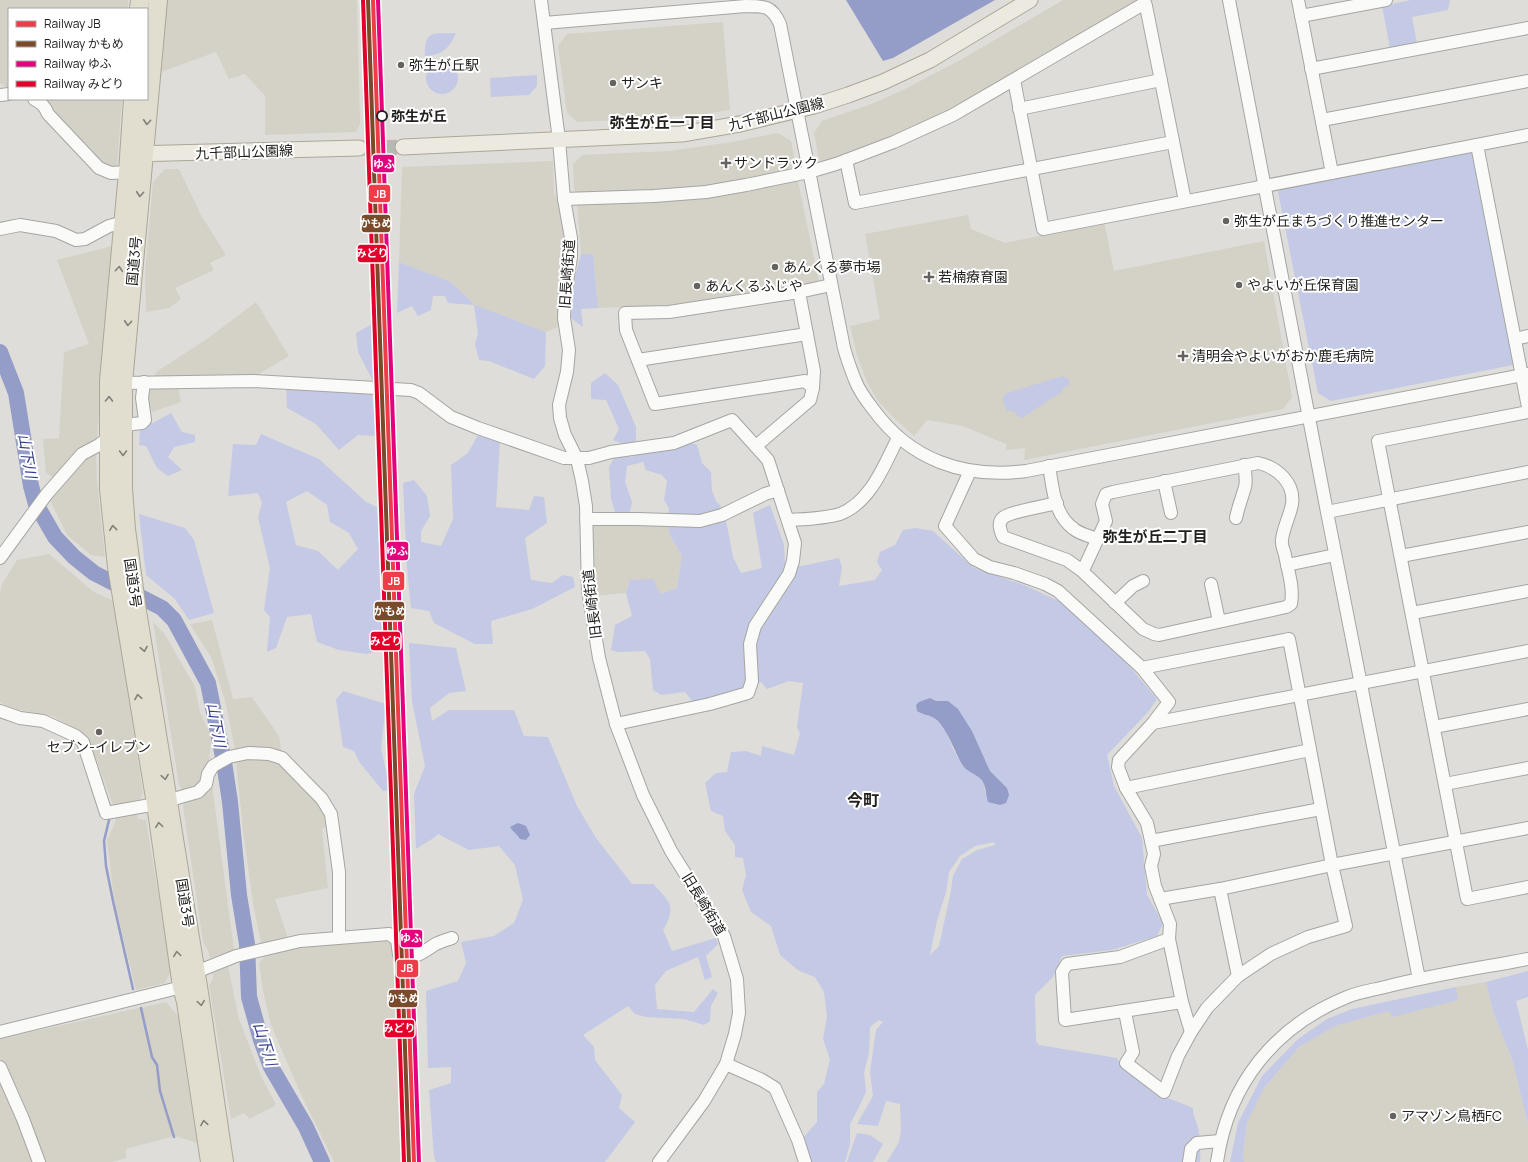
<svg xmlns="http://www.w3.org/2000/svg" width="1528" height="1162" font-family="Manrope,'Noto Sans JP',sans-serif">
<style>
.built{fill:#d4d1c7}
.green{fill:#c4c9e5;fill-rule:evenodd}
.water{fill:#949cc8}
.lines{fill:none;stroke-linecap:round;stroke-linejoin:round}
.stream{stroke:#949cc8;stroke-width:2.5}
.river{stroke:#949cc8;stroke-width:16}
.major-tunnel{stroke:#b8b7b4;stroke-width:15;stroke-dasharray:15 8;stroke-linecap:butt}
.minor-casing{stroke:#a5a5a2;stroke-width:14}
.major-casing{stroke:#aca797;stroke-width:17}
.highway-casing{stroke:#aca797;stroke-width:20}
.minor{stroke:#fafaf9;stroke-width:12}
.major{stroke:#ece9e0;stroke-width:15}
.highway{stroke:#e1ded0;stroke-width:18}
.rail-1-casing{stroke:#fff;stroke-width:7}
.rail-2-casing{stroke:#fff;stroke-width:7}
.rail-3-casing{stroke:#fff;stroke-width:7}
.rail-4-casing{stroke:#fff;stroke-width:7}
.rail-1{stroke:#ee3d49;stroke-width:4}
.rail-2{stroke:#7a4b2a;stroke-width:4}
.rail-3{stroke:#e5007d;stroke-width:4}
.rail-4{stroke:#e4002b;stroke-width:4}
.oneway{stroke:#828078}
.poi-dot{fill:#646360;stroke:#fff;stroke-width:1.5}
.stop-dot{fill:#fff;stroke:#22211f;stroke-width:2}
.labels{text-anchor:middle;stroke-width:4;stroke-linejoin:round;paint-order:stroke}
.poi-label{font-size:14px;fill:#22211f;stroke:#fff;text-anchor:start}
.street-label{font-size:14px;fill:#22211f;stroke:#fff}
.stop-label{font-size:14px;font-weight:bold;fill:#22211f;stroke:#fff;text-anchor:start}
.neighbourhood-label{font-size:15px;font-weight:bold;fill:#22211f;stroke:#fff}
.water-label{font-size:15px;font-style:italic;fill:#383f8e;stroke:#fff}
.quarter-label{font-size:16px;font-weight:bold;fill:#22211f;stroke:#fff}
.line-badge{stroke:#fff;stroke-width:1.5}
.badge-label{font-size:11px;text-anchor:middle;font-weight:bold;fill:#fff}
</style>
<rect width="100%" height="100%" fill="#deddd9"/>
<g class="built">
<polygon points="0,0 128,0 128,9 9,9 9,89 0,83"/>
<polygon points="167,0 357,0 360,124 356,132 265,135 265,96 245,74 229,79 216,52 161,72"/>
<polygon points="1063,0 1141,0 949,112 889,139 823,162 819,160 814,133 822,121 874,103 905,89 962,59"/>
<polygon points="723,22 730,110 696,115 642,119 577,122 567,113 558,46 567,34"/>
<polygon points="40,99 122,99 117,167 106,165 50,113"/>
<polygon points="778,133 791,141 796,167 793,171 704,188 578,194 574,190 573,164 582,155 670,151 732,142"/>
<polygon points="553,161 554,192 560,206 565,244 566,263 560,326 546,332 475,305 451,282 399,262 402,167"/>
<polygon points="165,169 179,169 201,215 226,255 210,263 214,270 175,288 181,299 169,308 146,312 145,273 153,182"/>
<polygon points="795,178 798,181 819,282 670,305 598,308 593,254 581,254 577,203"/>
<polygon points="968,215 971,229 1005,243 1074,229 1104,221 1114,271 1264,241 1292,397 1283,409 1024,460 1025,448 1006,450 1006,444 963,426 927,420 914,436 894,418 878,401 867,382 857,355 850,326 880,319 865,234"/>
<polygon points="112,246 106,308 97,439 76,451 54,478 46,473 43,439 59,438 64,352 89,344 57,260"/>
<polygon points="256,302 289,356 255,376 178,387 181,402 152,412 147,402 147,389 154,378 156,372 207,339"/>
<polygon points="96,454 97,481 105,557 91,555 67,535 49,498 85,459"/>
<polygon points="591,522 667,523 673,542 682,555 677,588 660,594 630,580 626,593 592,596"/>
<polygon points="49,554 94,592 114,601 143,793 138,803 114,807 88,737 53,716 9,708 0,702 0,595 2,584 17,560"/>
<polygon points="212,620 233,699 252,697 279,736 283,764 325,810 328,827 322,828 328,888 275,899 288,938 261,944 253,903 243,831 235,750 225,700 211,657 190,624"/>
<polygon points="153,622 164,633 195,687 200,712 211,736 209,764 198,787 184,792 179,785"/>
<polygon points="211,777 234,950 210,958 208,950 203,942 183,806 185,798"/>
<polygon points="137,812 138,819 146,820 171,971 165,983 136,990 114,900 107,840 115,823 116,815"/>
<polygon points="386,936 395,941 401,962 408,1162 334,1162 299,1090 271,1025 263,991 259,963 268,953 300,944"/>
<polygon points="228,966 239,1019 261,1076 276,1105 250,1119 244,1113 231,1119 209,985 213,979 213,973"/>
<polygon points="1486,982 1493,1012 1513,1062 1528,1125 1528,1162 1244,1162 1243,1155 1247,1123 1264,1088 1299,1047 1335,1026 1389,1011 1458,1000 1456,987"/>
<polygon points="166,1002 178,1016 197,1143 175,1136 126,1149 126,1158 112,1162 41,1162 4,1070 0,1057 0,1039"/>
<polygon points="0,1074 35,1162 0,1162"/>
</g>
<g class="green">
<polygon points="1411,0 1450,0 1448,10 1412,17 1417,43 1390,48 1382,6"/>
<path d="M456 33C449 49 442 55 425 56 424 29 434 34 456 33Z"/>
<circle cx="442" cy="78" r="16"/>
<polygon points="537,75 537,86 529,95 491,97 490,78"/>
<polygon points="1470,150 1473,152 1515,362 1513,365 1331,401 1318,393 1278,192 1281,188"/>
<polygon points="581,254 593,254 598,308 581,309 583,327 571,318 575,277"/>
<polygon points="399,262 451,282 475,305 546,332 545,366 534,379 489,361 479,360 475,344 478,334 474,305 448,303 445,296 433,296 431,310 418,316 412,306 397,313"/>
<polygon points="374,323 379,327 379,382 373,381 358,352 356,333"/>
<polygon points="605,373 618,385 636,427 636,441 626,445 613,440 619,429 606,400 591,399 591,383"/>
<polygon points="1063,376 1069,380 1070,384 1063,389 1063,391 1022,418 1016,415 1017,413 1009,410 1008,412 1007,411 1002,398 1007,393"/>
<polygon points="286,388 372,394 376,436 358,435 339,450 316,424 287,408"/>
<polygon points="171,413 182,432 195,435 195,442 174,447 168,457 182,470 168,476 157,468 146,446 139,445 140,430"/>
<polygon points="479,433 500,440 496,507 529,510 534,496 544,497 547,523 525,538 531,580 552,583 563,575 573,577 575,587 532,609 491,621 493,644 475,644 434,623 429,611 411,608 407,567 403,483 414,480 427,496 430,516 421,531 421,542 441,546 453,519 451,465 468,453"/>
<path d="M261 434 319 459 366 502 383 510 388 648 367 654 339 650 317 642 311 614 287 617 276 648 267 652 270 617 264 610 270 568 258 517 262 503 258 493 228 496 233 444 256 445ZM307 491 327 505 330 522 349 533 358 549 338 570 318 551 296 545 286 502Z"/>
<path d="M688 442 697 445 702 463 711 472 712 491 716 501 724 510 733 557 741 573 762 568 753 513 770 505 784 545 785 565 802 566 839 558 842 567 839 586 875 580 882 570 877 562 880 552 895 545 903 530 915 528 933 531 974 568 1024 585 1059 601 1122 657 1157 699 1149 711 1107 755 1114 786 1142 838 1147 895 1163 923 1157 936 1112 950 1062 956 1053 977 1035 995 1036 1041 1039 1045 1117 1058 1121 1066 1158 1094 1193 1108C1193 1116 1196 1120 1198 1127 1200 1137 1201 1152 1200 1162H887L899 1142 901 1131 900 1104 886 1101 878 1126 857 1124 873 1096 870 1072 876 1030 883 1022 879 1020 870 1027 869 1053 864 1072 866 1092 858 1109 850 1124V1144L845 1162H808L803 1138 817 1122V1092L824 1084 830 1059 823 1039 827 1017 824 992 815 977 799 971 780 955 771 926 751 912 742 890 746 875 743 858 735 857V845L725 831 723 816 711 811 705 783 716 773 727 772 731 752 746 751 761 756 762 746 794 755 800 734 797 727 803 683 789 681 767 689 761 682 738 692 693 702 685 692 661 695 653 690 650 659 645 651 618 652 611 650 615 625 632 616 626 593 630 580 653 579 660 594 677 588 682 555C669 537 666 529 669 508L664 500 667 481 662 475 646 470 643 462 627 466 625 482 632 502 629 515 616 516 611 499 609 467 615 456 631 457 645 452ZM930 698 936 701H948L972 731 990 771 1007 788 985 793 984 783 976 775 964 768 953 749 944 727 934 718ZM994 842 995 845 977 850 962 859 953 876 951 891 939 946 930 955 937 921 946 892 949 872 960 856 975 846Z"/>
<polygon points="139,514 185,528 194,540 214,613 189,620 175,599 146,575"/>
<path d="M409 643 456 648 466 691 449 693 430 708 432 721 449 710H514L524 736 548 737 577 806 596 838 632 884H653C670 902 677 906 663 930L672 951 716 938 718 944 706 956 712 977 705 980 698 957 666 971 655 985 657 1009 694 1012 713 989 718 993 711 1006 710 1021 704 1025 684 1019 646 1017 635 1014 628 1006 583 1035 594 1047 595 1060 622 1095 619 1108 635 1122 605 1162H436L434 1157 429 1090 451 1083V1067L428 1068 426 991 458 981 466 963 461 942 494 936 514 923 523 900 515 865 499 846 469 850 438 834 435 837 416 849 414 794 425 766 412 701Z"/>
<polygon points="343,691 386,704 381,748 390,790 383,791 360,763 354,751 343,747 336,700"/>
<polygon points="1528,971 1528,997 1516,1001 1528,1050 1528,1125 1513,1062 1493,1012 1486,982"/>
<polygon points="1456,987 1458,1000 1392,1017 1389,1011 1335,1026 1299,1047 1264,1088 1247,1123 1243,1155 1244,1162 1230,1162 1238,1123 1262,1076 1298,1039 1327,1019 1352,1009"/>
<polygon points="857,1133 870,1135 883,1144 873,1162 847,1162"/>
</g>
<g class="water">
<polygon points="846,0 995,0 893,58 883,61"/>
<path d="M930 698 936 701H948L958 709 972 731 990 771 1007 788 1009 795 1006 803 1000 805 988 802C986 796 986 789 984 784 981 775 968 773 963 766 955 753 946 725 934 718 930 715 923 715 917 711L916 705 919 702Z"/>
<path d="M518 823 526 826 530 835 526 840 520 839C517 834 513 832 510 827Z"/>
</g>
<g class="lines">
<g class="stream">
<polyline points="110,816 104,841 106,866 113,901 133,989"/>
<polyline points="141,1008 152,1057 157,1065 160,1091 174,1137"/>
</g>
<polyline class="river" points="0,352 16,393 31,486 36,504 55,537 74,557 94,573 162,608 174,620 208,683 224,762 230,802 239,895 247,944 249,997 261,1040 271,1067 306,1127 322,1162"/>
<polyline class="major-tunnel" points="359,148 403,147"/>
<defs>
<g id="minor">
<polyline points="541,0 559,140 564,199 571,238 571,257 565,295 564,318 569,350 567,372 559,405 560,418 565,435 577,459 582,481 586,506 588,590 599,658 616,724 643,795 671,851 724,936 737,979 739,1013 735,1034 726,1064 704,1101 659,1162"/>
<polyline points="1229,0 1327,512 1419,979"/>
<polyline points="1298,0 1332,173"/>
<polyline points="1301,16 1386,0"/>
<path d="M544 23 746 6C765 6 772 6 780 24L844 348C847 359 851 370 855 380 859 391 866 400 873 409 910 460 964 479 1026 471L1528 374"/>
<polyline points="1311,69 1528,28"/>
<polyline points="1014,80 1043,229 1528,135"/>
<polyline points="0,95 9,94"/>
<path d="M34 99C41 103 45 106 48 114L99 168 111 173 128 172"/>
<polyline points="1019,109 1161,80"/>
<polyline points="1322,120 1528,81"/>
<polyline points="1477,145 1528,407"/>
<polyline points="846,160 855,203 1173,142"/>
<polyline points="564,199 654,196 706,192 746,185 809,172 836,164 894,142 953,115 1145,3 1146,6 1185,201"/>
<polyline points="0,229 20,225 56,231 76,240 85,239 109,226 124,222"/>
<polyline points="799,292 669,312 625,313 626,330 655,404 805,381 813,388"/>
<polyline points="1515,339 1528,336"/>
<polyline points="638,360 807,334"/>
<polyline points="123,383 253,381 411,390 419,393 451,417 478,428 564,458 589,458 611,452 674,443 732,420 768,460 795,543 793,561 789,574 755,626 750,644 752,681 748,693 710,704 616,724"/>
<polyline points="1528,412 1378,441 1467,899 1528,887"/>
<polyline points="756,446 810,400 813,388 814,371 799,292 831,285"/>
<path d="M1049 466C1053 489 1054 515 1074 529 1080 534 1090 536 1097 539"/>
<polyline points="970,471 945,526 974,559 990,567 1014,573 1045,584 1058,591 1142,668 1169,702 1153,723 1119,760 1118,767 1126,788 1147,823 1154,854 1151,866 1155,886 1170,924 1169,939 1182,1002 1191,1032"/>
<polyline points="1164,481 1171,513"/>
<path d="M1057 503C1045 506 1013 511 1004 517 997 522 1000 530 1003 537L1067 560 1081 570 1143 629 1154 634 1159 635 1286 607 1291 604C1294 588 1288 571 1285 555 1284 550 1281 545 1282 540 1283 528 1290 516 1292 504 1295 483 1277 467 1258 463L1113 492 1106 494 1102 504 1106 521 1085 566 1081 570"/>
<polyline points="1327,512 1528,472"/>
<path d="M1236 518C1238 507 1242 498 1245 487 1247 480 1245 473 1244 465"/>
<polyline points="586,519 637,519 700,521 722,515 765,494 778,490"/>
<path d="M788 520C805 519 823 519 840 514 871 502 884 465 898 438"/>
<polyline points="1401,556 1528,532"/>
<polyline points="0,558 46,495 82,454 99,445 124,425 142,423 145,420 142,398 144,382"/>
<polyline points="1287,565 1335,555"/>
<polyline points="1211,584 1219,621"/>
<polyline points="1115,603 1133,586 1143,581"/>
<polyline points="1412,613 1528,591"/>
<polyline points="0,711 20,718 43,721 76,736 83,742 106,813 156,804 198,792 206,784 208,774 213,766 229,757 248,753 269,754 282,758 322,799 331,814 339,872 339,937"/>
<polyline points="1153,723 1528,651"/>
<polyline points="1434,727 1528,709"/>
<polyline points="1445,784 1528,768"/>
<polyline points="1126,788 1310,750"/>
<polyline points="1151,841 1321,809"/>
<polyline points="1220,889 1238,976"/>
<polyline points="1160,899 1220,889 1332,865 1528,828"/>
<polyline points="1169,939 1120,957 1067,964 1062,972 1065,1020 1182,1002"/>
<polyline points="1125,1012 1133,1052 1126,1063 1164,1092 1178,1056 1191,1032 1207,1008 1238,976 1271,954 1308,937 1346,926 1332,865 1289,639 1142,668"/>
<path d="M0 1032 182 987 196 972 236 956 300 941 389 934 397 940 399 955C411 962 425 951 434 945 439 942 446 940 452 938"/>
<polyline points="726,1064 762,1080 775,1088 798,1140 805,1162"/>
<polyline points="0,1067 23,1119 39,1162"/>
<polyline points="1189,1162 1191,1149 1197,1143 1220,1141"/>
<path d="M1217 1162C1228 1084 1275 1026 1347 997 1359 992 1373 990 1385 987 1432 975 1480 968 1528 959"/>
</g>
<g id="major">
<polyline points="403,147 682,134 740,124 814,106 848,95 883,82 930,60 1030,0"/>
<polyline points="132,154 359,148"/>
</g>
<g id="highway">
<polyline points="158,0 123,383 123,488 126,529 137,611 199,993 224,1162"/>
<polyline points="139,9 140,0"/>
<polyline points="133,99 128,172 109,381 109,489 117,567 156,804 182,987 186,1002 210,1162"/>
</g>
</defs>
<use href="#minor" class="minor-casing"/>
<use href="#major" class="major-casing"/>
<use href="#highway" class="highway-casing"/>
<use href="#minor" class="minor"/>
<use href="#major" class="major"/>
<use href="#highway" class="highway"/>
<defs>
<polyline id="rail-1" points="373,0 414,1162"/>
<polyline id="rail-2" points="368,0 409,1162"/>
<polyline id="rail-3" points="378,0 419,1162"/>
<polyline id="rail-4" points="363,0 404,1162"/>
</defs>
<use href="#rail-1" class="rail-1-casing"/>
<use href="#rail-2" class="rail-2-casing"/>
<use href="#rail-3" class="rail-3-casing"/>
<use href="#rail-4" class="rail-4-casing"/>
<use href="#rail-1" class="rail-1"/>
<use href="#rail-2" class="rail-2"/>
<use href="#rail-3" class="rail-3"/>
<use href="#rail-4" class="rail-4"/>
</g>
<defs><path id="oneway-chevron" d="M-2-3.5L2.5 0L-2 3.5" fill="none" stroke-width="1.6" stroke-linecap="round" stroke-linejoin="round"/></defs>
<g class="oneway">
<use href="#oneway-chevron" transform="translate(147 122) rotate(95)"/>
<use href="#oneway-chevron" transform="translate(140 194) rotate(95)"/>
<use href="#oneway-chevron" transform="translate(119 269) rotate(-85)"/>
<use href="#oneway-chevron" transform="translate(128 323) rotate(95)"/>
<use href="#oneway-chevron" transform="translate(109 399) rotate(-89)"/>
<use href="#oneway-chevron" transform="translate(123 453) rotate(90)"/>
<use href="#oneway-chevron" transform="translate(113 528) rotate(-96)"/>
<use href="#oneway-chevron" transform="translate(144 649) rotate(80)"/>
<use href="#oneway-chevron" transform="translate(138 697) rotate(-99)"/>
<use href="#oneway-chevron" transform="translate(165 777) rotate(81)"/>
<use href="#oneway-chevron" transform="translate(159 825) rotate(-98)"/>
<use href="#oneway-chevron" transform="translate(177 954) rotate(-98)"/>
<use href="#oneway-chevron" transform="translate(201 1003) rotate(82)"/>
<use href="#oneway-chevron" transform="translate(204 1123) rotate(-99)"/>
</g>
<g class="poi-dot">
<circle cx="401" cy="65" r="4"/>
<circle cx="613" cy="83" r="4"/>
<path d="M724 157h4v4h4v4h-4v4h-4v-4h-4v-4h4z"/>
<circle cx="1226" cy="221" r="4"/>
<circle cx="775" cy="267" r="4"/>
<path d="M927 271h4v4h4v4h-4v4h-4v-4h-4v-4h4z"/>
<circle cx="1239" cy="285" r="4"/>
<circle cx="697" cy="286" r="4"/>
<path d="M1181 350h4v4h4v4h-4v4h-4v-4h-4v-4h4z"/>
<circle cx="99" cy="732" r="4"/>
<circle cx="1393" cy="1116" r="4"/>
</g>
<circle class="stop-dot" cx="382" cy="116" r="5"/>
<g class="labels">
<g class="poi-label">
<text x="409" y="70">弥生が丘駅</text>
<text x="621" y="88">サンキ</text>
<text x="734" y="168">サンドラック</text>
<text x="1234" y="226">弥生が丘まちづくり推進センター</text>
<text x="783" y="272">あんくる夢市場</text>
<text x="938" y="282">若楠療育園</text>
<text x="1247" y="290">やよいが丘保育園</text>
<text x="705" y="291">あんくるふじや</text>
<text x="1192" y="361">清明会やよいがおか鹿毛病院</text>
<text x="99" y="752" text-anchor="middle">セブン-イレブン</text>
<text x="1401" y="1121">アマゾン鳥栖FC</text>
</g>
<g class="street-label">
<text transform="translate(776 114) rotate(-14)" y="5">九千部山公園線</text>
<text transform="translate(244 152) rotate(-2)" y="5">九千部山公園線</text>
<text transform="translate(134 261) rotate(-85)" y="5">国道3号</text>
<text transform="translate(567 274) rotate(-86)" y="5">旧長崎街道</text>
<text transform="translate(133 583) rotate(82)" y="5">国道3号</text>
<text transform="translate(592 604) rotate(-97)" y="5">旧長崎街道</text>
<text transform="translate(185 903) rotate(81)" y="5">国道3号</text>
<text transform="translate(704 904) rotate(59)" y="5">旧長崎街道</text>
</g>
<g class="stop-label">
<text x="391" y="121">弥生が丘</text>
</g>
<g class="neighbourhood-label">
<text x="662" y="128">弥生が丘一丁目</text>
<text x="1155" y="542">弥生が丘二丁目</text>
</g>
<g class="water-label">
<text transform="translate(27 456) rotate(80)" y="5">山下川</text>
<text transform="translate(216 725) rotate(80)" y="5">山下川</text>
<text transform="translate(265 1044) rotate(72)" y="5">山下川</text>
</g>
<g class="quarter-label">
<text x="863" y="806">今町</text>
</g>
</g>
<g class="line-badge">
<rect x="372" y="154" width="23" height="19" rx="4" fill="#e5007d"/>
<rect x="368" y="184" width="23" height="19" rx="4" fill="#ee3d49"/>
<rect x="361" y="214" width="30" height="19" rx="4" fill="#7a4b2a"/>
<rect x="357" y="244" width="30" height="19" rx="4" fill="#e4002b"/>
<rect x="386" y="541" width="23" height="20" rx="4" fill="#e5007d"/>
<rect x="382" y="571" width="23" height="20" rx="4" fill="#ee3d49"/>
<rect x="374" y="601" width="31" height="20" rx="4" fill="#7a4b2a"/>
<rect x="370" y="631" width="31" height="20" rx="4" fill="#e4002b"/>
<rect x="400" y="929" width="23" height="19" rx="4" fill="#e5007d"/>
<rect x="396" y="959" width="23" height="19" rx="4" fill="#ee3d49"/>
<rect x="388" y="989" width="30" height="19" rx="4" fill="#7a4b2a"/>
<rect x="384" y="1019" width="31" height="19" rx="4" fill="#e4002b"/>
</g>
<g class="badge-label">
<text x="384" y="168">ゆふ</text>
<text x="380" y="198">JB</text>
<text x="376" y="227">かもめ</text>
<text x="372" y="257">みどり</text>
<text x="397" y="555">ゆふ</text>
<text x="394" y="585">JB</text>
<text x="390" y="615">かもめ</text>
<text x="386" y="645">みどり</text>
<text x="411" y="942">ゆふ</text>
<text x="407" y="972">JB</text>
<text x="403" y="1002">かもめ</text>
<text x="399" y="1032">みどり</text>
</g>
<rect x="8" y="8" width="140" height="92" fill="#ffffff" stroke="#a7a6a5"/>
<rect x="16" y="21" width="20" height="6" fill="#ee3d49" stroke="#a7a6a5"/>
<text x="44" y="28" font-size="12" fill="#22211f">Railway JB</text>
<rect x="16" y="41" width="20" height="6" fill="#7a4b2a" stroke="#a7a6a5"/>
<text x="44" y="48" font-size="12" fill="#22211f">Railway かもめ</text>
<rect x="16" y="61" width="20" height="6" fill="#e5007d" stroke="#a7a6a5"/>
<text x="44" y="68" font-size="12" fill="#22211f">Railway ゆふ</text>
<rect x="16" y="81" width="20" height="6" fill="#e4002b" stroke="#a7a6a5"/>
<text x="44" y="88" font-size="12" fill="#22211f">Railway みどり</text>
</svg>
